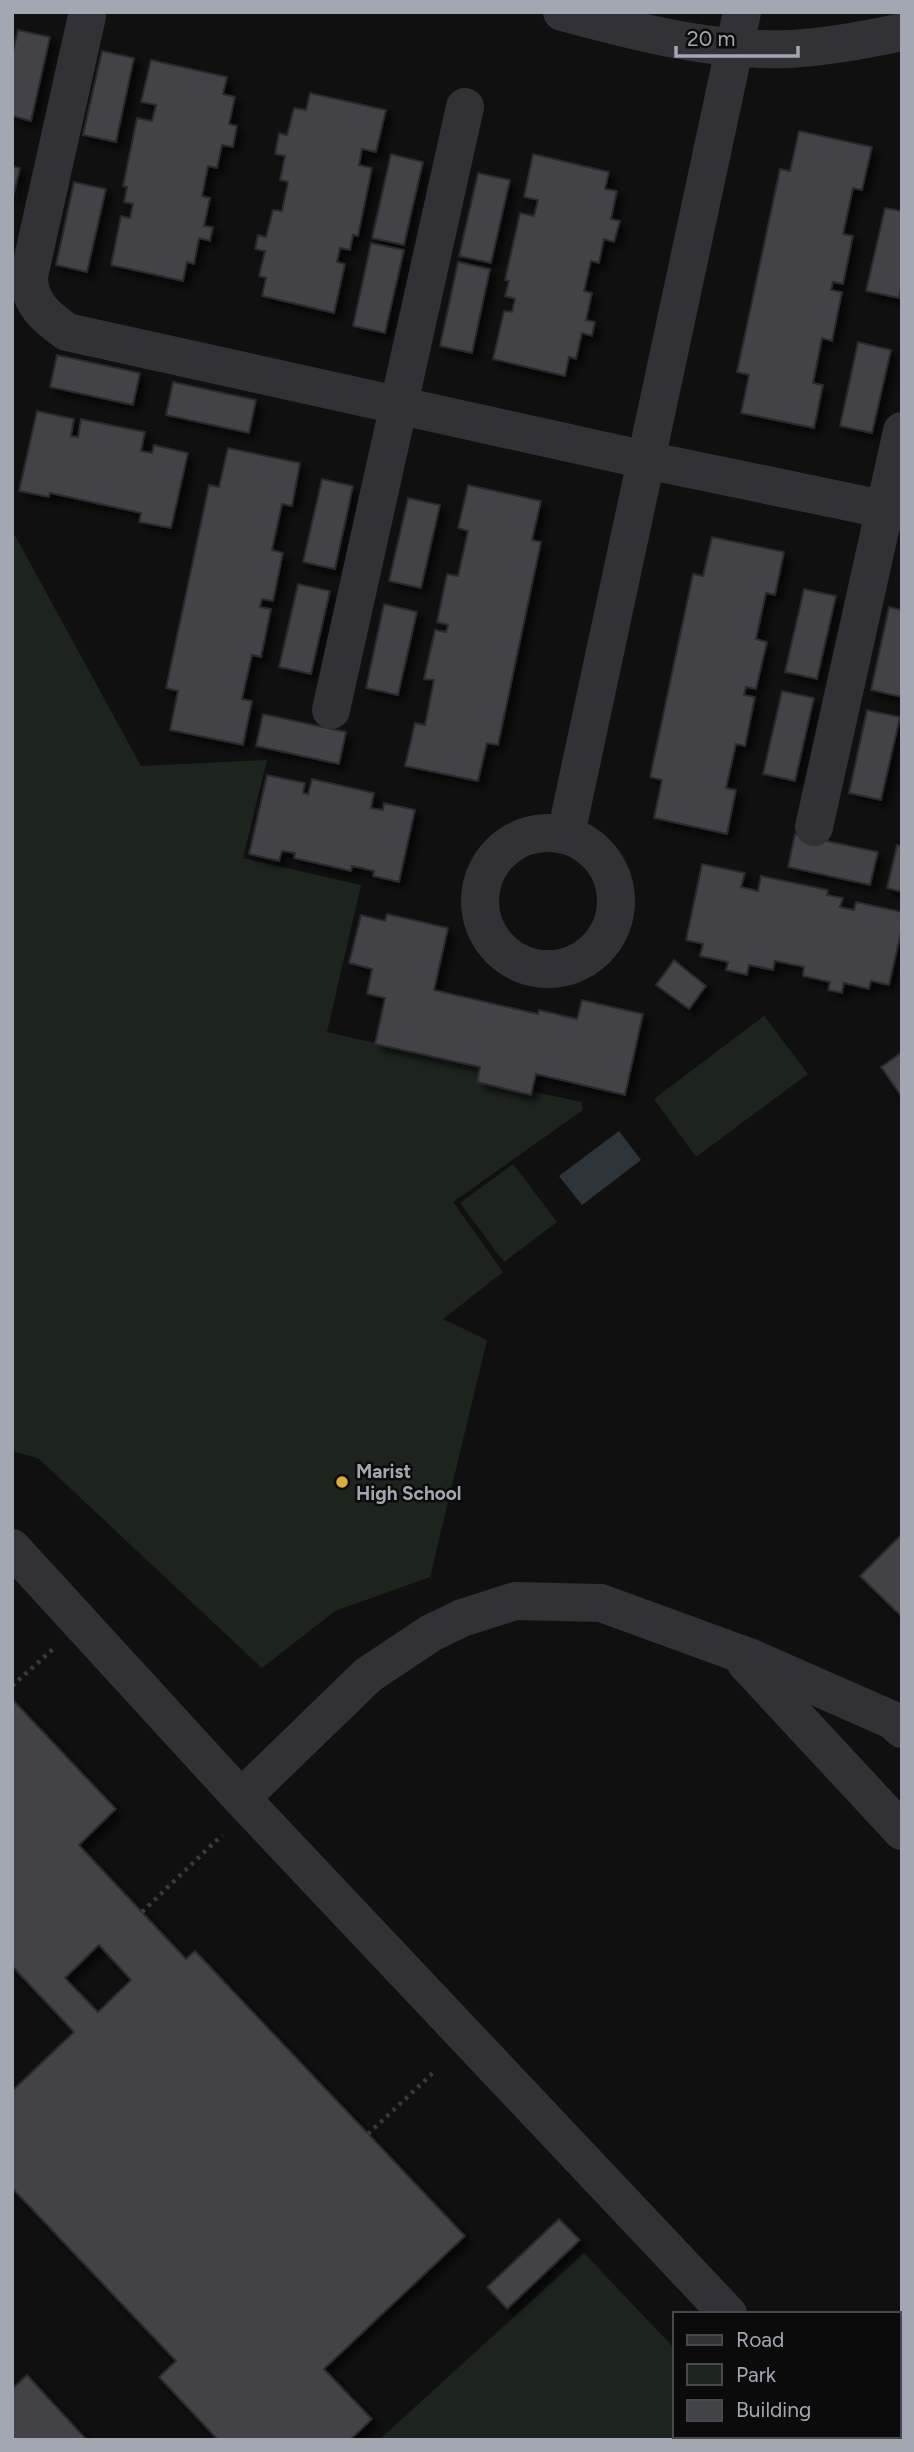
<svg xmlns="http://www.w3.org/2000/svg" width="914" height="2452" font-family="Figtree,sans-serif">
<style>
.green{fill:#1d241e}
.water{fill:#2d343a}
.building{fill:#424347;stroke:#2a2a2d;stroke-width:2;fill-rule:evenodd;filter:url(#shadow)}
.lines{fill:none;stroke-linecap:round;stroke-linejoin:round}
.path{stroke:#38393d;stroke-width:4.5;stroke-dasharray:3.5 5;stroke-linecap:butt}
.minor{stroke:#323236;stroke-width:38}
.poi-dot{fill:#ddaa3d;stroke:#0b0b0c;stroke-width:2.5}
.labels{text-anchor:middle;stroke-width:5;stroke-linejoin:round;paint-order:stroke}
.poi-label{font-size:19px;font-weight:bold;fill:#a3a7b1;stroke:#0b0b0c;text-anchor:start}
</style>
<defs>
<filter id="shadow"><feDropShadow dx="6" dy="6" stdDeviation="3.5" flood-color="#0009"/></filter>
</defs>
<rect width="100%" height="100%" fill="#101011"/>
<g class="green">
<polygon points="12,530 141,766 267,760 243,858 361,885 327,1032 480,1067 477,1082 531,1095 531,1091 581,1102 583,1110 453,1202 503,1272 443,1319 487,1340 430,1577 335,1611 262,1668 38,1458 12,1451"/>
<polygon points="764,1016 808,1074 696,1157 654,1099"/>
<polygon points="513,1164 557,1222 504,1262 460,1203"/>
<polygon points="584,2253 674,2348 674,2436 711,2436 707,2440 379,2440"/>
</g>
<polygon class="water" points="619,1131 641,1160 582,1205 559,1176"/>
<g class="building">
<polygon points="18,30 50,37 31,121 12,116 12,55"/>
<polygon points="102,51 134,58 116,142 83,135"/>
<polygon points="151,60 227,77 223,94 235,97 229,124 237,126 233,147 222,145 217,168 208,166 202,196 210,198 204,226 213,227 210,241 199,238 194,264 187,262 183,281 111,265 121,216 130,218 133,204 124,202 127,187 123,186 137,118 152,121 156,105 141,102"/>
<polygon points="310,93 386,110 376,152 362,149 359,165 372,168 358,236 353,235 350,250 340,248 337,262 345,264 334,313 262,296 266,278 259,276 265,251 255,249 258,235 266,237 273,210 282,211 288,182 280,180 285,156 275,154 279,133 287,135 294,108 306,110"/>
<polygon points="799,131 872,147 862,190 853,188 843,234 853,236 843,284 833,282 831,290 842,292 832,341 822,338 813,383 823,385 814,428 741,413 749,375 737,372 780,169 790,171"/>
<polygon points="391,154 423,162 404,245 372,238"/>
<polygon points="533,154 609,172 605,189 617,191 611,219 620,221 614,242 604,239 599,263 591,261 584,291 592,293 586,320 595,322 592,336 582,333 576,359 569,357 565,376 493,359 504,311 512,312 515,299 505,296 509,281 505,280 520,213 534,216 538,200 524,197"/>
<polygon points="12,166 20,168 12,201"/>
<polygon points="478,173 510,180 491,263 459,256"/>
<polygon points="74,182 106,189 87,272 56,265"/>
<polygon points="885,208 902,211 902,284 899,298 866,291"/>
<polygon points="371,243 404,250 385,333 353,326"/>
<polygon points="458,262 490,269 472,353 440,346"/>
<polygon points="858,342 891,350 872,433 840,426"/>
<polygon points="57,355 140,373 133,405 50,387"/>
<polygon points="173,382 256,400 249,433 166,415"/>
<polygon points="37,411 74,419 71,436 78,437 81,419 145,432 141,451 152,453 154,445 188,453 171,528 139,522 141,513 50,493 49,497 19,491"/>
<polygon points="228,448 300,463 292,506 282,504 272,550 283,553 273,601 262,599 260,607 271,609 261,657 252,655 242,699 252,701 243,745 170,730 178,691 166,688 209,485 219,487"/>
<polygon points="322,479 353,486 335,569 303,562"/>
<polygon points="468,485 541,501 532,540 541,542 498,745 487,743 478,781 405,766 415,723 425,725 434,680 424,679 435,630 446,632 448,625 437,622 447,574 458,576 468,531 458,528"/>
<polygon points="408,498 440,505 421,588 389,581"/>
<polygon points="712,537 784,552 775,595 766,593 756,639 767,642 756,689 746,687 744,695 755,697 745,746 736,744 726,788 736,790 727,834 654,818 662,780 650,777 693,574 703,576"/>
<polygon points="298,584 330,591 311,674 279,667"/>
<polygon points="804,589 836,596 817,679 785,672"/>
<polygon points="384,604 417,612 398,695 366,688"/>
<polygon points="889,607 902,610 902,697 871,690"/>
<polygon points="782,691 814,698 795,781 763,774"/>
<polygon points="867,710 900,717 881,800 849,793"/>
<polygon points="263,714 346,732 339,764 256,746"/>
<polygon points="267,775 305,783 303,793 308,794 312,779 374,793 371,808 383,810 384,803 415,810 399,882 373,876 374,871 352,866 351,871 294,858 295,853 282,851 279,861 249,854"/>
<polygon points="795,834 878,852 870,885 788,867"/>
<polygon points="897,845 902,846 902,892 887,888"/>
<polygon points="702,864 745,873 741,887 758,891 761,876 828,890 827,895 843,898 840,907 854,910 856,902 902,912 902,928 889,985 871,981 869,989 844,983 842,993 828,990 830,982 803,976 804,967 775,961 773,970 749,965 747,975 726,970 728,962 700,956 703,944 686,940"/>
<polygon points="387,914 448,928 434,990 538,1014 539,1010 577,1019 582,1000 643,1014 625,1095 536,1074 531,1095 477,1082 480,1067 375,1044 385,998 367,994 372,969 349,963 361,915 385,921"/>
<polygon points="674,960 706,986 689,1009 656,985"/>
<polygon points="902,1052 902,1097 881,1067"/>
<polygon points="902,1534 902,1617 860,1576"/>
<path d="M12 1699 116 1809 79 1845 186 1959 195 1951 465 2236 324 2369 372 2419 350 2440H218L159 2377 176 2361 12 2188V2091L74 2032 12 1966ZM99 1945 131 1980 98 2012 65 1978Z"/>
<polygon points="559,2219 580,2240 507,2309 487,2287"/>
<polygon points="27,2375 87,2440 12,2440 12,2389"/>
</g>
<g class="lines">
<g class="path">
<polyline points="12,1686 53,1649"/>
<polyline points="142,1912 222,1835"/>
<polyline points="368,2134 436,2070"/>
</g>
<g class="minor">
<path d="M562 12C636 32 713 52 790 49 828 47 865 40 902 32"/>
<path d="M87 16 29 276C29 304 46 317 67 332L646 460 902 513"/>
<polyline points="331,710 465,107"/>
<polyline points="814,827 902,431"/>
<circle cx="548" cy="901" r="68"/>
<polyline points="566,834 742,12"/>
<polyline points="12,1548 241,1798"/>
<polyline points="746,1663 902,1831"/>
<polyline points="728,2314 241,1798 368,1675 431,1633 462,1618 515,1601 601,1603 749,1657 892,1720 902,1729"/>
<polyline points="898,2414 902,2413"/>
<polyline points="772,2440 775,2436"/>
</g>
</g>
<circle class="poi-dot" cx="342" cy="1482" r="7"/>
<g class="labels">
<g class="poi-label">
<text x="356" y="1478">Marist<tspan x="356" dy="22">High School</tspan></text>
</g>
</g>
<rect width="914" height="2452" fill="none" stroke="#a3a7b1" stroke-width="28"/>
<rect x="673" y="2312" width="228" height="126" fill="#0b0b0c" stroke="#48494e" stroke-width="2"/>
<rect x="687" y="2335" width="35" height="10" fill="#323236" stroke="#48494e" stroke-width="2"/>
<text x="736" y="2347" font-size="21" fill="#a3a7b1">Road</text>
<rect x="687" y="2364" width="35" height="21" fill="#1d241e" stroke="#48494e" stroke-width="2"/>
<text x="736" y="2382" font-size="21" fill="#a3a7b1">Park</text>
<rect x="687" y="2400" width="35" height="21" fill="#424347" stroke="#48494e" stroke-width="2"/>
<text x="736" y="2417" font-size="21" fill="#a3a7b1">Building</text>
<path d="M676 46v10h122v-10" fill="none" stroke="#a3a7b1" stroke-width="3.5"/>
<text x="687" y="46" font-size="21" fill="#a3a7b1" stroke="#0b0b0c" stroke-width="5" paint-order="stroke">20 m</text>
</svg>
